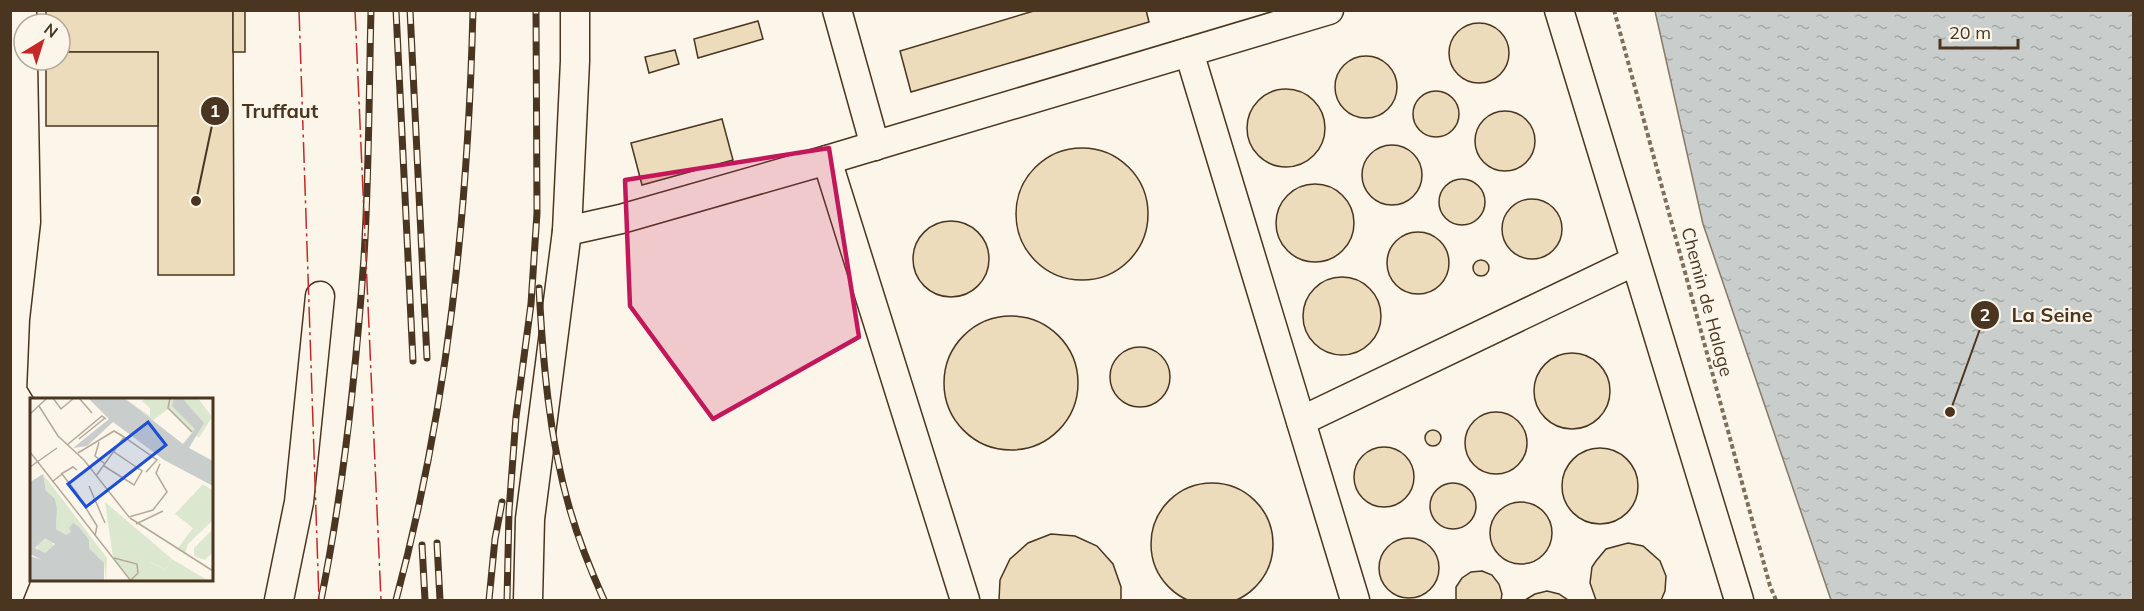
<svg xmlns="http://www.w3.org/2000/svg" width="2144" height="611" font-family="Mulish,sans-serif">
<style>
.water{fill:url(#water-ripples);stroke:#887966;stroke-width:1.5}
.building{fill:#ecdcbc;stroke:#4a3520;stroke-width:1.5}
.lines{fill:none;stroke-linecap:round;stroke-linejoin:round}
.minor-casing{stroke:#4a3520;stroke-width:31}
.path{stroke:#7f6f5c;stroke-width:4;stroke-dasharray:4.5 3;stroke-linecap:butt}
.minor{stroke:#fbf6e9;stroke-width:28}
.rail-casing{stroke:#4a3520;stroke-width:7}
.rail{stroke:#fbf6e9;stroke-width:4.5;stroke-dasharray:14;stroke-linecap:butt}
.power{stroke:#c62828;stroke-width:1.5;stroke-dasharray:21 4.5 3 4.5;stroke-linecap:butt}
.marked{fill:#c2185b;fill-opacity:0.2;stroke:#c2185b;stroke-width:4.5;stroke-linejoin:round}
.labels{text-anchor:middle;stroke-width:4.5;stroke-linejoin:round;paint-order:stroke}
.street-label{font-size:18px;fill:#4a3520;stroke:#fbf6e9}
.inset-road{fill:none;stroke:#b4a999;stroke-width:1.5}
.view{fill:#1d4ed8;fill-opacity:0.15;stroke:#1d4ed8;stroke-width:3}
.inset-edge{fill:none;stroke:#4a3520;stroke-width:3}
.leader{fill:none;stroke:#4a3520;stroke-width:2}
.callout-dot{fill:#4a3520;stroke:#fbf6e9;stroke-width:2}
.mark-label{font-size:18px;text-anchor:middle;font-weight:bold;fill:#fff}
.callout-label{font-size:20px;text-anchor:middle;font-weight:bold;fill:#4a3520;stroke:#fbf6e9;stroke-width:4.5;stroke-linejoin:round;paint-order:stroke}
</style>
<defs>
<pattern id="water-ripples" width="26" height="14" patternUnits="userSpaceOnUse" patternTransform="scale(1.5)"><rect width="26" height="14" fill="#c9cecd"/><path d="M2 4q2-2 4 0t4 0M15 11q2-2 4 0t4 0" fill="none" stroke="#a5a8a6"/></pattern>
</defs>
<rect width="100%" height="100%" fill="#fbf6e9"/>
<polygon class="water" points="1655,11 2133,11 2133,600 1831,600 1703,224"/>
<g class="building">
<polygon points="46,10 233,10 234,275 158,275 158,52 60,52 60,24 46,24"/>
<rect x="233" y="10" width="12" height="42"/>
<polygon points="1037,10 1146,10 1149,22 911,92 900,51"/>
<polygon points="758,21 763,39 698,58 694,39"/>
<circle cx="1479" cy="53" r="30"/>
<polygon points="675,50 679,64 649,73 645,57"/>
<polygon points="60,52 158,52 158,126 46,126 46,60 60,60"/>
<circle cx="1366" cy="87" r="31"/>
<circle cx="1286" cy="128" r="39"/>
<circle cx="1436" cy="114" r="23"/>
<circle cx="1505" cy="141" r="30"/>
<polygon points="722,119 733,160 642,185 631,143"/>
<circle cx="1392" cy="175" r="30"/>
<circle cx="1082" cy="214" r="66"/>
<circle cx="1462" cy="202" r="23"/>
<circle cx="1315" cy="223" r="39"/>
<circle cx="1532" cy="229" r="30"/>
<circle cx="951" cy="259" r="38"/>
<circle cx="1418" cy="263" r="31"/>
<circle cx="1481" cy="268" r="8"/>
<circle cx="1342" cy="316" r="39"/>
<circle cx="1011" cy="383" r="67"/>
<circle cx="1140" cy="377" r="30"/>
<circle cx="1572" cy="391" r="38"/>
<circle cx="1496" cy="443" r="31"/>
<circle cx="1433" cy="438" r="8"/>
<circle cx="1384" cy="477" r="30"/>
<circle cx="1600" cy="486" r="38"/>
<circle cx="1212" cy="544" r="61"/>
<circle cx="1453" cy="506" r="23"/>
<circle cx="1521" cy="533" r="31"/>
<polygon points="1051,534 1075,536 1097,546 1113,564 1121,587 1121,600 999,600 1000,580 1010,559 1028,543"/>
<circle cx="1409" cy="568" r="30"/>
<polygon points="1628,543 1643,546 1660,561 1666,576 1665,591 1662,598 1661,600 1596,600 1590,583 1592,567 1596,561 1606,549"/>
<polygon points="1482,571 1492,575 1499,584 1502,594 1501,600 1456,600 1456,587 1462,578 1471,572"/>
<polygon points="1547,591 1559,594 1568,600 1525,600 1535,594"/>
</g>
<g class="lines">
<defs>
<g id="minor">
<polyline points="837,10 875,146"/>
<polyline points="1559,10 1739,600"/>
<polyline points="1189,52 1355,600"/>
<polyline points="827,160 965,600"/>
<polyline points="567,231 621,219 827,160 1329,10"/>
<polyline points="1301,421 1635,261"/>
<polyline points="10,593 16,578 21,508 21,406 12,391 15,319 26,222 22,10"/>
<polyline points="279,600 299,502 320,296"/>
<polyline points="528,600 530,519 567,231 575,61 575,10"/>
</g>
</defs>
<use href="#minor" class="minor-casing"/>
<polyline class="path" points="1614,10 1770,586 1776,600"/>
<use href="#minor" class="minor"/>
<defs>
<g id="rail">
<polyline points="396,10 413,361"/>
<polyline points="410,10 427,358"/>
<path d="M539 288C543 362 549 438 570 510 579 541 591 571 604 600"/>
<polyline points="437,543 440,600"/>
<polyline points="422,545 425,600"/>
<path d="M321 600C344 487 356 372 364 257 369 175 369 92 371 10"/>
<path d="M396 600C448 406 468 211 473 10"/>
<polyline points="489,600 495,539 502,502"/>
<polyline points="507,600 509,511 516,417 531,304 537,213 536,10"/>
</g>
</defs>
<use href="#rail" class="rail-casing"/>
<use href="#rail" class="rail"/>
<g class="power">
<polyline points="299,10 319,600"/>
<polyline points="355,10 381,600"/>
</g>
</g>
<path class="marked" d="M829 148 859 337 713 419 630 306 625 180Z"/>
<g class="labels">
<g class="street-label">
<text transform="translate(1707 302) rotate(75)" y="6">Chemin de Halage</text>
</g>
</g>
<g transform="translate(30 398)">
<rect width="183" height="183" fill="#fbf6e9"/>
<path d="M173 86 183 93V122L158 146 155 155 148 150 163 130 145 116Z" fill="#dce7d0"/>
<path d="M94 0 120 18V10L112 3 115 0H168L182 19 169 40 138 11 122 23ZM13 76 77 160 76 183 74 165 59 150V142L52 135 36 137 26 131 27 111 16 93ZM75 104 142 161 136 172 121 164 112 183H102L83 159ZM7 147a8 8 0 1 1 16 0a8 8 0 1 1-16 0Z" fill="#dce7d0"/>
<path d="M183 131V154L175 162 164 158V150Z" fill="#dce7d0"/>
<path d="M142 161 162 173 179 183H112L120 164 136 172Z" fill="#dce7d0"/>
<path d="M58 0H94L153 46 165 31 142 8 144 0H152L174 25 159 50 183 63V88L134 62 83 24 57 48 43 50 79 21ZM13 76 16 93 25 101 27 111 26 131 36 137 41 134 39 130 43 125 49 129 59 142V150L74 165V183H0V158L12 162 0 156V84ZM15 140 25 146 15 155 5 150Z" fill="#c9cecd" fill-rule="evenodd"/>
<path class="inset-road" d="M23 0 31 11 44 0M49 0 62 15M140 0 138 10 162 34M9 8 28 38 54 62 99 119 123 112 137 94 126 75 130 66M0 16 17 0M49 41 75 20M69 44 65 58 75 66M37 47 72 18 76 21M0 54 101 183M48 55 84 33 94 39M74 68 104 87 112 73 84 54M0 69 27 50M31 76 43 69 47 72M66 78 94 39 127 62 116 74M22 84 32 76 46 94 67 128 65 138M59 88 75 125M100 120 183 173M106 126 133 113M84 160 107 166 108 175 100 183"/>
<path class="view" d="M118 24 136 47 56 109 38 86Z"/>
<rect width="183" height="183" class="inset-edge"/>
</g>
<path class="leader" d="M196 201L215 111M1950 412L1985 315"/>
<g class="callout-dot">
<circle cx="196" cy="201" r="6"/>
<circle cx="1950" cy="412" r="6"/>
<circle cx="215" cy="111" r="15"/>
<circle cx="1985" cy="315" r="15"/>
</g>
<g class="mark-label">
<text x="215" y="117">1</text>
<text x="1985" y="321">2</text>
</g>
<g class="callout-label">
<text x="280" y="118">Truffaut</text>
<text x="2052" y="322">La Seine</text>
</g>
<rect width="2144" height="611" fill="none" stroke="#4a3520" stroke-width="24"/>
<g transform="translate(42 42) rotate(38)"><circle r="28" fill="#fbf6e9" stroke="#b4a999" stroke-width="1.5"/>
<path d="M0-4.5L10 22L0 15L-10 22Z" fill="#c62828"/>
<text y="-9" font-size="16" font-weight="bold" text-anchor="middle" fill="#4a3520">N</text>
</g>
<path d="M1940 39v9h78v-9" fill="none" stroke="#4a3520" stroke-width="3"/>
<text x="1949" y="39" font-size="18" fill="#4a3520" stroke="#fbf6e9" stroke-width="4.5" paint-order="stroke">20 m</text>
</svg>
